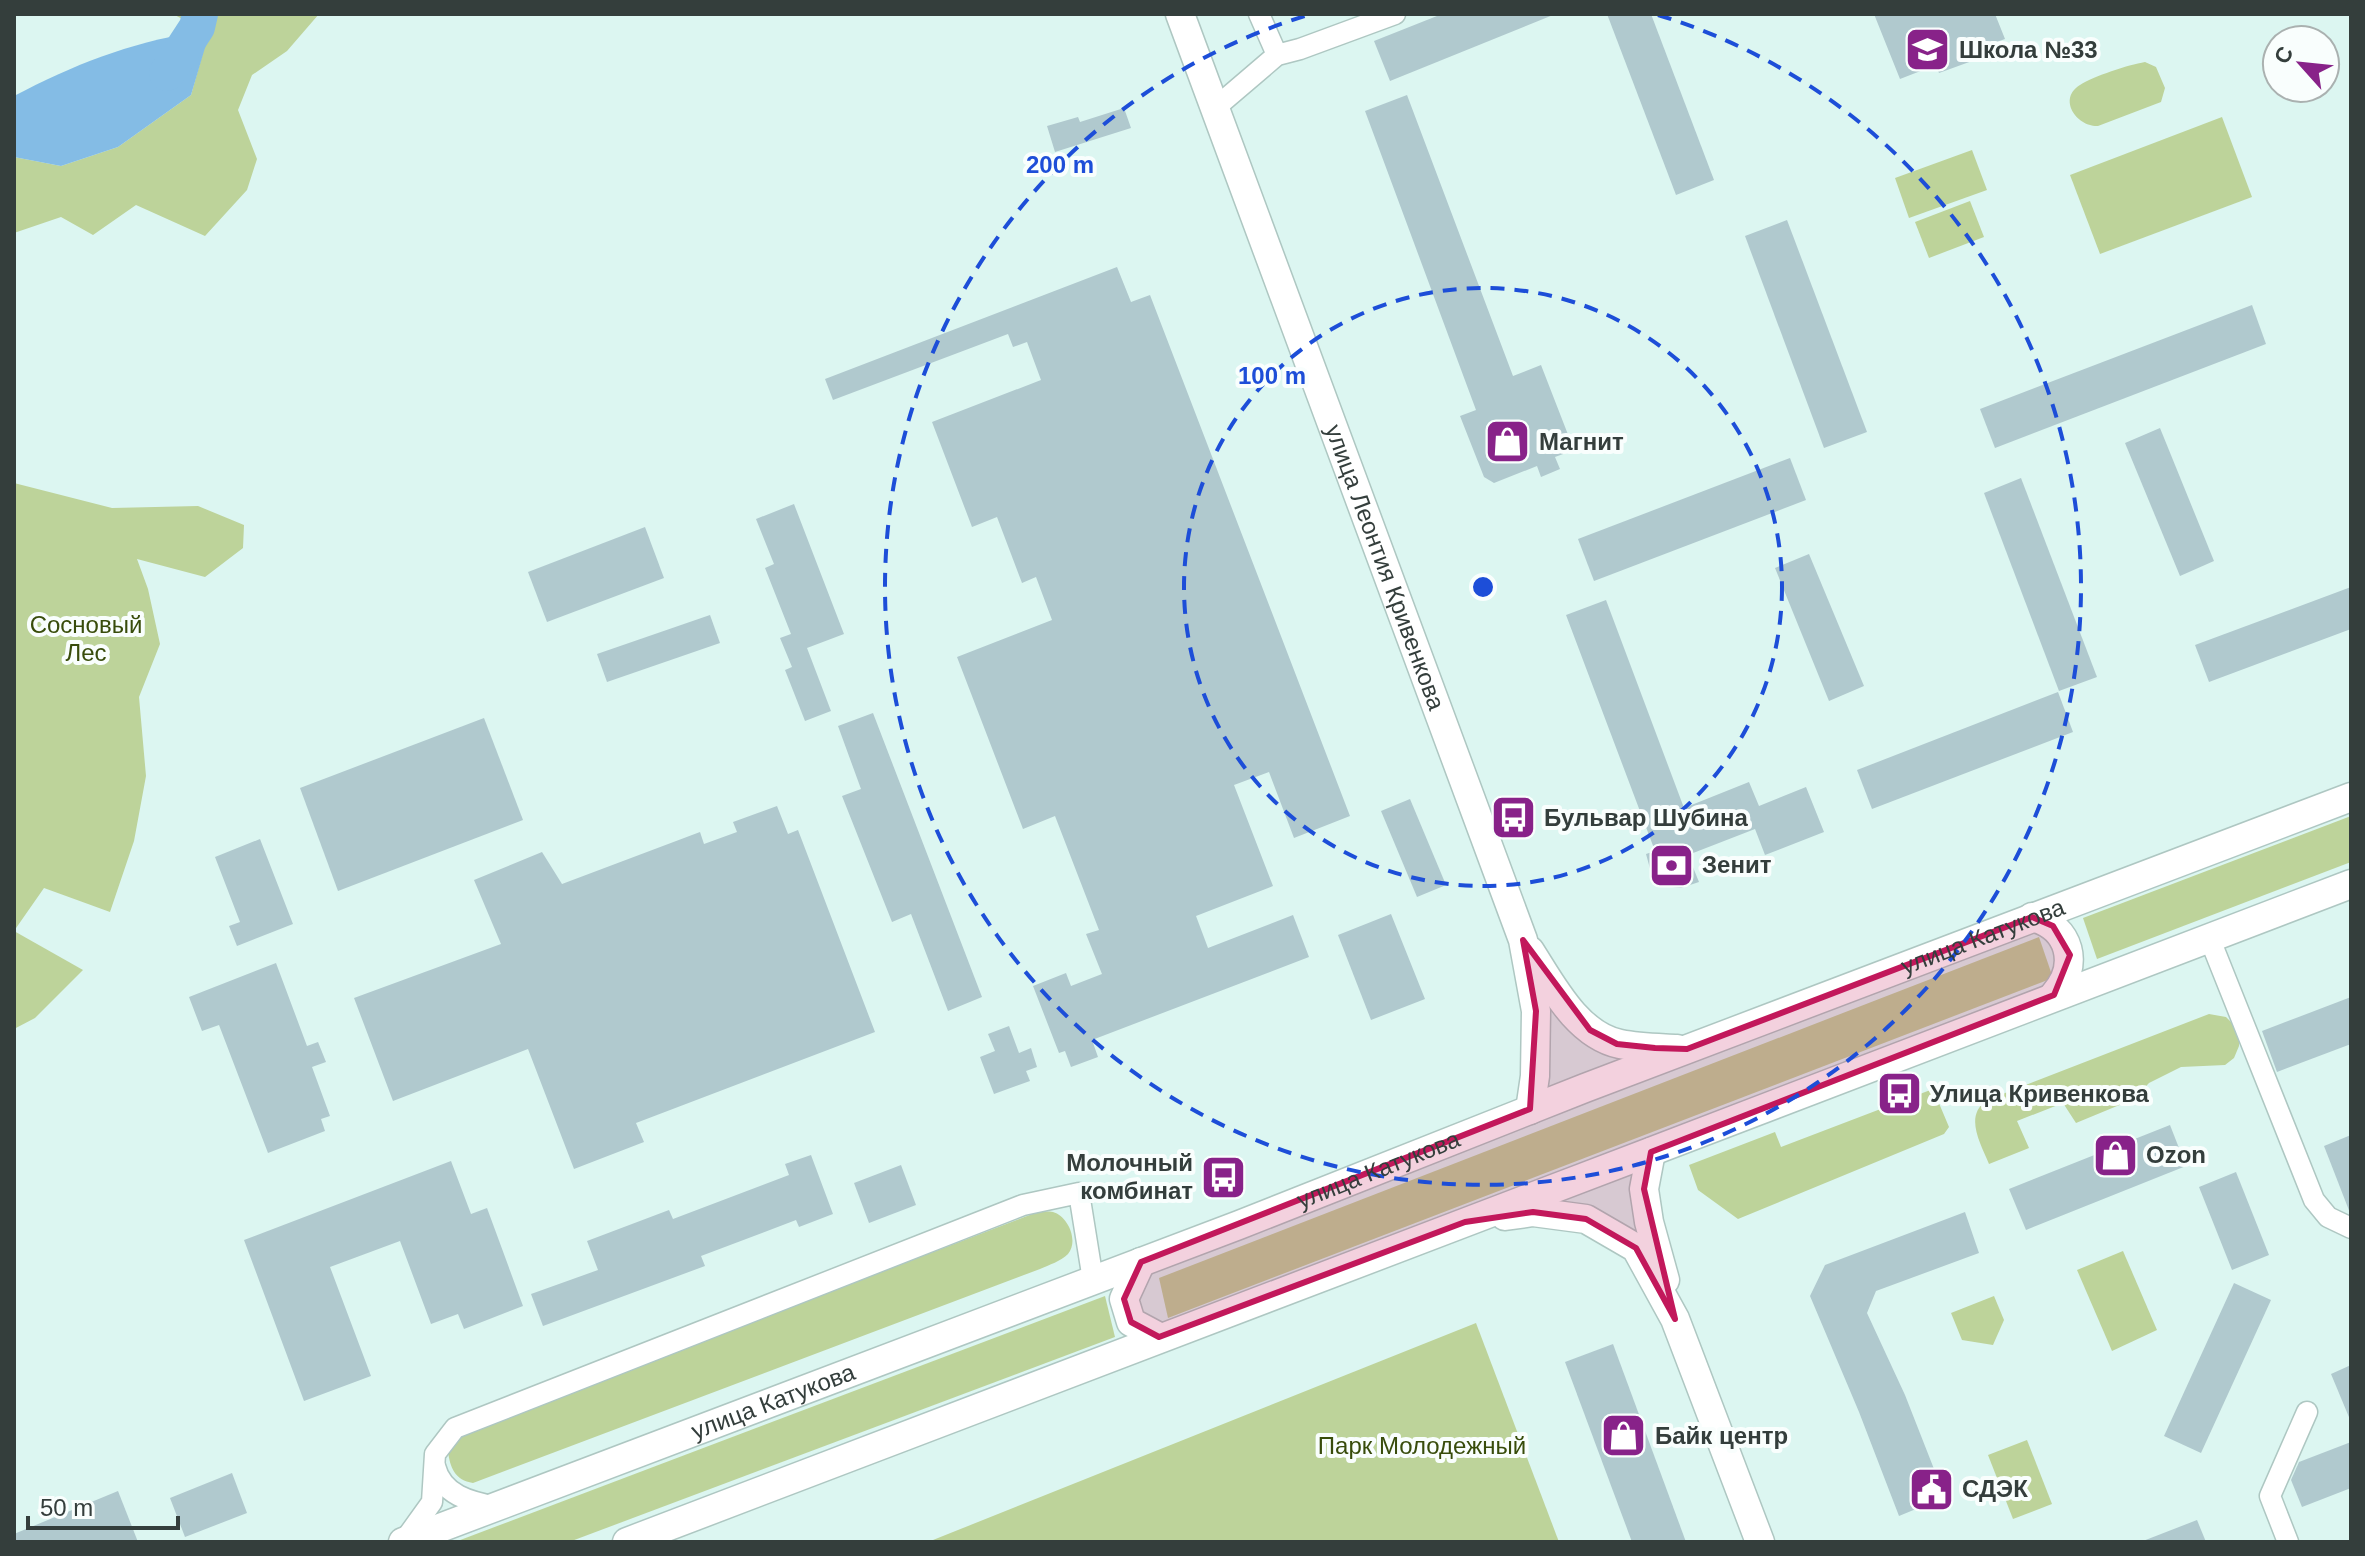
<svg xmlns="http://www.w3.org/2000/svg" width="2365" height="1556" font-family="Arial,sans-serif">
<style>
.green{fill:#bdd39a}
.water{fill:#84bce5}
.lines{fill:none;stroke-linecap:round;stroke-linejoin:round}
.river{stroke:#84bce5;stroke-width:36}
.building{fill:#b0c9ce}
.street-casing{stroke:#aec7c2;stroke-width:23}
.secondary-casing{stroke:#aec7c2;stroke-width:31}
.street{stroke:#fff;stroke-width:20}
.secondary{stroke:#fff;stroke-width:28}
.marked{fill:#c2185b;fill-opacity:0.2;stroke:#c2185b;stroke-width:6;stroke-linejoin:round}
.ring{fill:none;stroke:#1d4ed8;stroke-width:4;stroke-dasharray:14 10}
.labels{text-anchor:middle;stroke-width:8;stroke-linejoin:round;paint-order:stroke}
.poi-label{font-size:24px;font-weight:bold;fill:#343e3c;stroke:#f9fefd;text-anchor:start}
.street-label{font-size:24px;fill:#343e3c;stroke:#f9fefd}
.park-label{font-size:24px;fill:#384c0b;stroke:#f9fefd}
.centre{fill:#1d4ed8;stroke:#f9fefd;stroke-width:4}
.ring-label{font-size:24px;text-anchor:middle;font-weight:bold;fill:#1d4ed8;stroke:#f9fefd;stroke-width:8;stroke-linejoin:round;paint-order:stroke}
</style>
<rect width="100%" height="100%" fill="#dcf6f1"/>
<g class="green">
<polygon points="173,14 319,14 287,51 252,75 238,110 257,159 247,190 205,236 136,205 93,235 61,217 14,233 14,157 61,166 118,147 191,95 213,17 197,27"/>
<path d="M2145 62 2156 67 2165 88 2161 102 2098 126C2077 127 2057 99 2080 85 2094 76 2128 65 2145 62Z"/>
<polygon points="2222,117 2252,197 2100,254 2070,175"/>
<polygon points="1972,150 1987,190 1909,218 1895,178"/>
<polygon points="1970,201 1984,237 1929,258 1915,222"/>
<polygon points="14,483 112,508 198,506 244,525 243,548 205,577 137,559 148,589 160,644 139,697 146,776 134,841 110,912 44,888 14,931"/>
<polygon points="2351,816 2351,862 2097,959 2083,918"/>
<polygon points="14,931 83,970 35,1018 14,1029"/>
<polygon points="2039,937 2053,978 1168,1318 1159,1278"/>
<path d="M2209 1014 2226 1017 2234 1025 2239 1034V1046L2234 1058 2225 1065 2181 1067 2149 1083 2134 1099 2076 1123 2063 1103 2017 1121 2029 1148 1989 1164C1980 1142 1964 1116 1987 1100Z"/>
<polygon points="1933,1089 1949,1127 1944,1134 1738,1219 1698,1190 1689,1165 1775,1132 1781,1147"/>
<path d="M1040 1211C1044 1212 1049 1211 1053 1212 1068 1216 1079 1241 1068 1254 1061 1261 1049 1265 1040 1269L473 1483C455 1480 450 1468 448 1451L463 1432Z"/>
<polygon points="2123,1251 2157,1330 2112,1351 2077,1270"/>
<polygon points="1105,1296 1115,1337 569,1542 455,1542"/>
<polygon points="1994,1296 2004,1320 1993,1345 1962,1340 1951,1313"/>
<polygon points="1476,1323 1559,1542 928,1542"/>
<polygon points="2027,1440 2052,1504 2013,1519 1988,1455"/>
</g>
<path class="water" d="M195 32 207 41 191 95 118 147 61 166 14 157V96C75 64 127 44 195 32Z"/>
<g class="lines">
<polyline class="river" points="167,73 197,27 200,14"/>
</g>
<g class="building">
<polygon points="1442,14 1553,14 1553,15 1390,81 1374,41"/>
<polygon points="1607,14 1651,14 1714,180 1676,195"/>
<polygon points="1874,14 1995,14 2005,39 1969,52 1972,61 1939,73 1936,65 1900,79"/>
<polygon points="1407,95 1513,376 1541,365 1574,450 1555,457 1560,469 1541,477 1537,466 1494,483 1484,477 1460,416 1476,410 1365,111"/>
<polygon points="1124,108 1131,128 1055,152 1047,126 1078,117 1080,122"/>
<polygon points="1787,220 1867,432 1824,448 1745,236"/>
<polygon points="1117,267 1131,302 1150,295 1350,816 1294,838 1269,772 1234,785 1273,886 1196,916 1208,948 1293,915 1309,957 1092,1040 1098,1057 1071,1067 1065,1051 1059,1053 1033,986 1066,973 1071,986 1102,974 1086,934 1099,930 1055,816 1023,829 957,657 1052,620 1036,577 1022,583 997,517 972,527 932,422 1041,380 1027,342 1013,347 1008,334 833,400 825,379"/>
<polygon points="2252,305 2266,344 1995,448 1980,409"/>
<polygon points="2160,428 2214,561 2180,576 2125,443"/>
<polygon points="1790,458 1806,500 1594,581 1578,539"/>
<polygon points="2021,478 2097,677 2059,691 1984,493"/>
<polygon points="794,504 844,634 807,648 831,711 805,721 785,670 792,667 780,638 791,634 765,568 774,564 756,519"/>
<polygon points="645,527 664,578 547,622 528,572"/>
<polygon points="1809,554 1864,686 1829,701 1775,568"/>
<polygon points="2351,587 2351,629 2209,682 2195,645"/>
<polygon points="1606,600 1684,808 1749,782 1759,806 1806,787 1824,832 1765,855 1755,829 1688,855 1699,882 1681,888 1663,886 1652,876 1646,854 1655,851 1566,615"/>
<polygon points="710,615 720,643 607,682 597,654"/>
<polygon points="2058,692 2073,732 1872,809 1857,770"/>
<polygon points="873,713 982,997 948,1011 911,914 892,922 842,796 861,789 838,726"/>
<polygon points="484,718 523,820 338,891 300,788"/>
<polygon points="1410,799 1446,885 1417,897 1381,811"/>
<polygon points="777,806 788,834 798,830 875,1032 636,1123 644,1142 574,1169 528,1049 393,1101 354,998 501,944 474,880 542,852 562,884 700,832 704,844 737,832 733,822"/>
<polygon points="260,839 293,924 237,946 229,926 240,922 215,857"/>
<polygon points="1391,914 1425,999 1371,1020 1338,935"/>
<polygon points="276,963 307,1046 318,1042 326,1062 312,1067 330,1116 321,1119 325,1131 268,1153 219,1025 202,1031 189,997"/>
<polygon points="2351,997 2351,1044 2277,1072 2262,1031"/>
<polygon points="1009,1026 1019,1053 1031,1048 1037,1067 1026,1071 1030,1081 994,1094 980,1057 995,1051 988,1034"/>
<polygon points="2170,1125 2186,1166 2026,1230 2009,1189"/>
<polygon points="2351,1135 2351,1213 2350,1213 2324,1146"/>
<polygon points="811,1155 833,1214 799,1227 796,1220 701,1256 705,1266 543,1326 531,1294 598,1270 587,1241 669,1210 673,1219 789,1175 785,1164"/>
<polygon points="451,1161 471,1214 487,1208 523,1306 464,1329 458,1314 431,1324 400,1241 330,1267 371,1376 304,1401 244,1240"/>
<polygon points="901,1165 916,1205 869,1223 854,1183"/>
<polygon points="2236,1172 2269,1255 2232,1270 2199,1187"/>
<polygon points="1965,1212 1979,1253 1876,1291 1867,1313 1905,1395 1945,1497 1899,1516 1859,1412 1810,1296 1825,1265"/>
<polygon points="2234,1283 2271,1300 2201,1453 2164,1436"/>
<polygon points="1613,1344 1686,1542 1632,1542 1565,1362"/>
<polygon points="2351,1365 2351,1422 2331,1374"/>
<polygon points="2351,1442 2351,1488 2302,1507 2291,1480 2299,1462"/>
<polygon points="232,1473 247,1513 185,1537 170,1498"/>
<polygon points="118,1491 138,1542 14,1542 14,1534"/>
<polygon points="2197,1520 2206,1542 2144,1542 2143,1541"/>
</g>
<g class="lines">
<defs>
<g id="street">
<polyline points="1259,14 1277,55"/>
<polyline points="1215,108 1277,55 1300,49 1395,14"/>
<polyline points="2209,937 2314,1200 2328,1217 2351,1228"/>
<path d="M435 1466C442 1495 470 1502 497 1507"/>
<polyline points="404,1541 432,1502 435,1454 455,1428 1023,1205 1079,1193 1093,1280"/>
<polyline points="2288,1542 2270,1496 2307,1412"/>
</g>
<g id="secondary">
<path id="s1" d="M1180 14 1523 940 1536 1011 1535 1076 1530 1110"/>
<path d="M2032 917C2071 927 2080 966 2054 995"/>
<path d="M1530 951C1552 985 1577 1035 1620 1044 1639 1048 1659 1048 1677 1049"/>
<polyline points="1651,1152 1644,1189 1649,1222 1665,1280"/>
<polyline points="1505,1216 1533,1212 1586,1219 1636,1248 1675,1319 1760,1542"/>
<polyline points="1141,1262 1124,1299 1131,1322 1159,1337"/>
<path id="s2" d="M403 1542 1239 1225 1585 1088 2351 797"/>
<path d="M627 1542C968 1412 1309 1282 1650 1152 1884 1063 2117 972 2351 884"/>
</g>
</defs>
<use href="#street" class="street-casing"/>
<use href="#secondary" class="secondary-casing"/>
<use href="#street" class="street"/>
<use href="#secondary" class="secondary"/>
</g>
<path class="marked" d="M2032 917 2053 926 2070 955 2054 995 1651 1152 1644 1189 1675 1319 1636 1248 1586 1219 1533 1212 1465 1222 1159 1337 1131 1322 1124 1299 1141 1262 1530 1109 1536 1011 1523 940 1590 1030 1617 1044 1655 1048 1687 1049Z"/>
<g class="ring">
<circle cx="1483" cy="587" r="299"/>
<path d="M1658 15A598 598 0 1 1 1308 15"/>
</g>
<defs>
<symbol id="school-square" viewBox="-11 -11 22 22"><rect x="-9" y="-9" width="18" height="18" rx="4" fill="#882289" stroke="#f9fefd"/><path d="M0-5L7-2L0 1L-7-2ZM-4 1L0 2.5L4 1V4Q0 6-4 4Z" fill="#fff"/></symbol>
<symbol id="shop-square" viewBox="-11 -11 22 22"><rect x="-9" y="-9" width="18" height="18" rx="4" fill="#882289" stroke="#f9fefd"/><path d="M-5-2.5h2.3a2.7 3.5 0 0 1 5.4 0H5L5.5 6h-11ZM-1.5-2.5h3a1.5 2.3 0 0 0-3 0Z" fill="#fff"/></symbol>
<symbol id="bus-square" viewBox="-11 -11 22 22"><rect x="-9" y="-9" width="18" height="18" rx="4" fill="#882289" stroke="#f9fefd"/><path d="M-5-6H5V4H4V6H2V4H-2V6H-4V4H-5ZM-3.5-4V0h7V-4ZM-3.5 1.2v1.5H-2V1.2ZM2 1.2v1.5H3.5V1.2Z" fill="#fff"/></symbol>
<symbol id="bank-square" viewBox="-11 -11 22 22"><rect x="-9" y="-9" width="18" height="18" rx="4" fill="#882289" stroke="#f9fefd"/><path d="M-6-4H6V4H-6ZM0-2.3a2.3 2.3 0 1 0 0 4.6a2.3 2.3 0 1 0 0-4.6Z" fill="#fff"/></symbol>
<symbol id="civic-square" viewBox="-11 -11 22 22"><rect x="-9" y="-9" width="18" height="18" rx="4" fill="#882289" stroke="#f9fefd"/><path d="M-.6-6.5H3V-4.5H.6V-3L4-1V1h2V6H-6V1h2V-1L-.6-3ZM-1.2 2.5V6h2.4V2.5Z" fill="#fff"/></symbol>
</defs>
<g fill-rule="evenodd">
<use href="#school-square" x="1902" y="24" width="51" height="51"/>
<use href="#shop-square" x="1482" y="416" width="51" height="51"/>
<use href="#bus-square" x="1488" y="792" width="51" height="51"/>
<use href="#bank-square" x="1646" y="840" width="51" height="51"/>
<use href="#bus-square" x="1874" y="1068" width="51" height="51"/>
<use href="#shop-square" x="2090" y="1130" width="51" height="51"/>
<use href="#bus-square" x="1198" y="1152" width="51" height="51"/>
<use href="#shop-square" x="1598" y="1410" width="51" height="51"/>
<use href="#civic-square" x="1906" y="1464" width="51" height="51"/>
</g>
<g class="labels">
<g class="poi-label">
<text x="1959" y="58">Школа №33</text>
<text x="1539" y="450">Магнит</text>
<text x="1544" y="826">Бульвар Шубина</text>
<text x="1702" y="873">Зенит</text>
<text x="1930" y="1102">Улица Кривенкова</text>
<text x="2146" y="1163">Ozon</text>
<text x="1193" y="1171" text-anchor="end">Молочный<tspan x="1193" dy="28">комбинат</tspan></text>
<text x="1655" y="1444">Байк центр</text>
<text x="1962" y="1497">СДЭК</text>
</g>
<g class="street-label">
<text dy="8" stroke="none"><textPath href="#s1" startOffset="590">улица Леонтия Кривенкова</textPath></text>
<text dy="8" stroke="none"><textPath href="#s2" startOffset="1692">улица Катукова</textPath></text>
<text dy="8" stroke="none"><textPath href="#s2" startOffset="1044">улица Катукова</textPath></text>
<text dy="8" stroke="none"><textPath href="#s2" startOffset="396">улица Катукова</textPath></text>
</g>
<g class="park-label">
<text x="86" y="633">Сосновый<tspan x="86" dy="28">Лес</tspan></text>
<text x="1422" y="1454">Парк Молодежный</text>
</g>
</g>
<circle cx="1483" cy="587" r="12" class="centre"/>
<g class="ring-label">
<text x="1060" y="173">200 m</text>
<text x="1272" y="384">100 m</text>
</g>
<rect width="2365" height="1556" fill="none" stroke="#343e3c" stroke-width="32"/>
<g transform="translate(2301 64) rotate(297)"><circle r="38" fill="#f9fefd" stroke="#aab1b0" stroke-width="2"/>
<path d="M0-6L14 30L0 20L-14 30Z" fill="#882289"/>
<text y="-12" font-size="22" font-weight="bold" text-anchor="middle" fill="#343e3c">С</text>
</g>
<path d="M28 1516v12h150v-12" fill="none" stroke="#343e3c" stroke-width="4"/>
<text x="40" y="1516" font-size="24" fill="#343e3c" stroke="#f9fefd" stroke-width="6" paint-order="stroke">50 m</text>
</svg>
